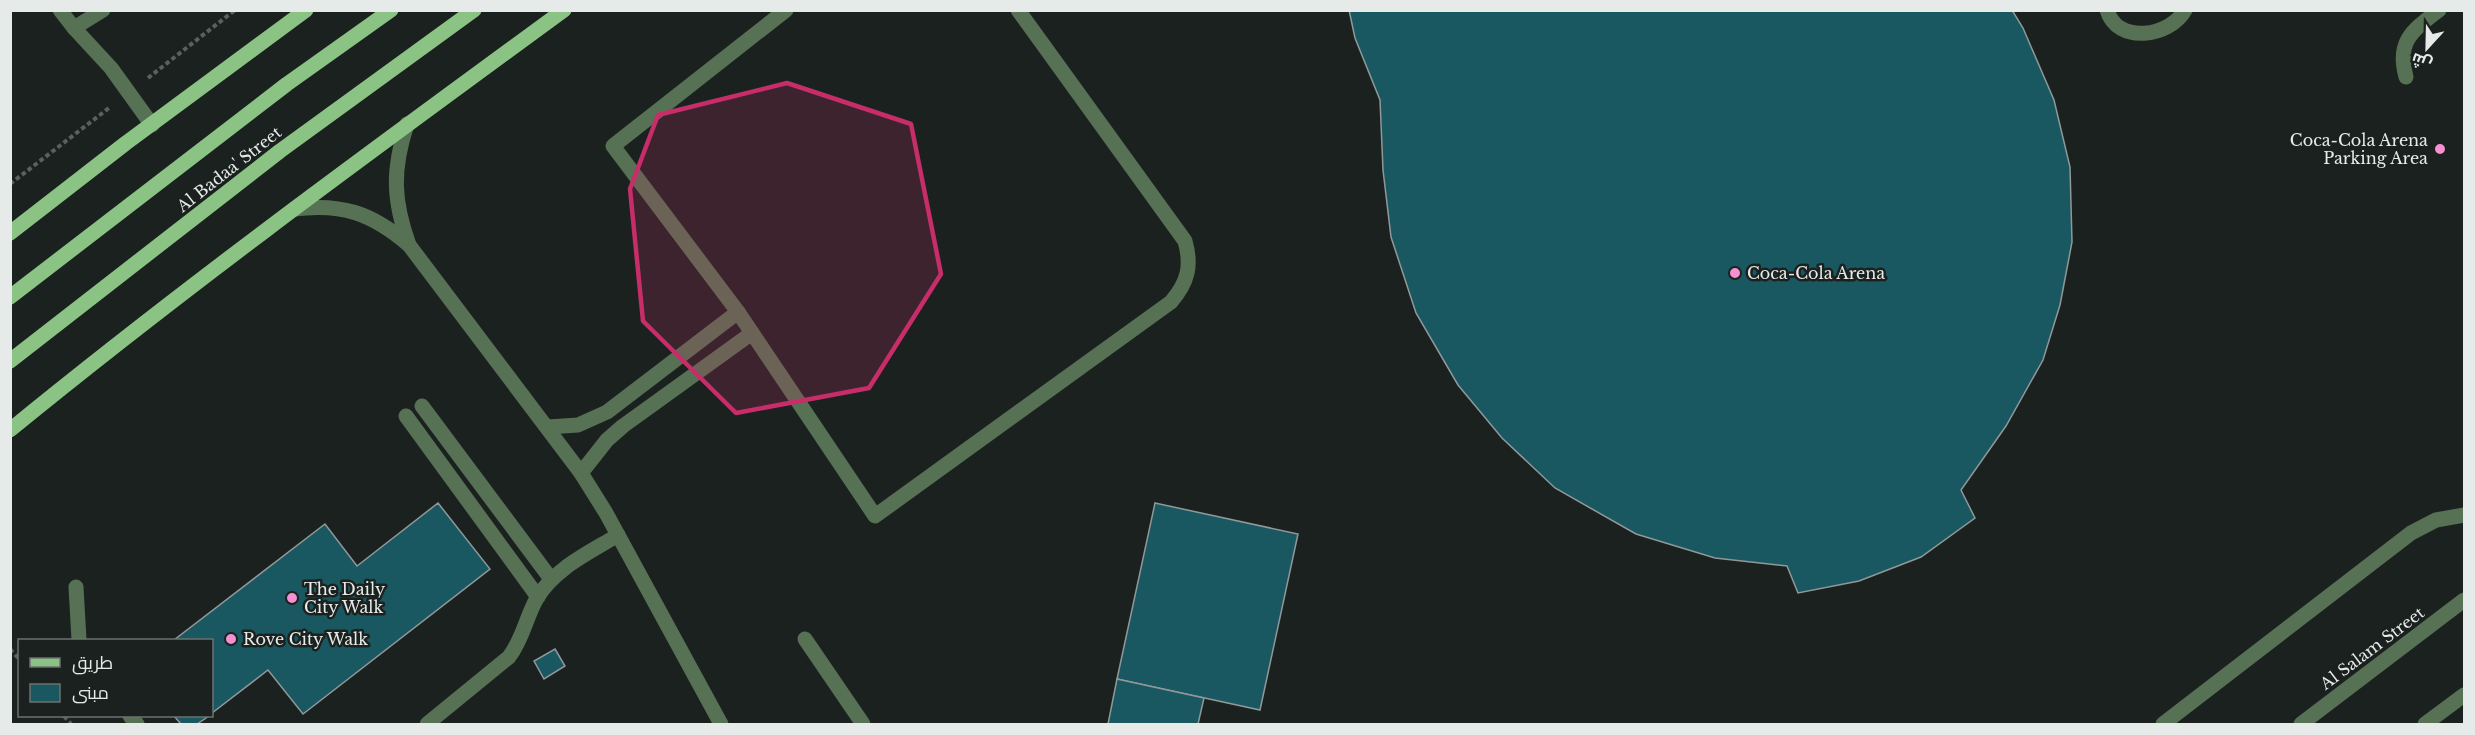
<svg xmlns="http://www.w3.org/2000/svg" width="2475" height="735" font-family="'Libre Baskerville',Cairo,serif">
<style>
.building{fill:#1a5861;stroke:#90989a;stroke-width:1.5}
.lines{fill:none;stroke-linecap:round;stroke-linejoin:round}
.path{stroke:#5a605e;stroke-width:4;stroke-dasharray:4.5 3;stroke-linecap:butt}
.minor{stroke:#567153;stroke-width:15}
.major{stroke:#8bc385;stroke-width:15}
.marked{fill:#c62d69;fill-opacity:0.2;stroke:#c62d69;stroke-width:4.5;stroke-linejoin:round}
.poi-dot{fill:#f690d0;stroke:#1b211f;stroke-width:2}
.labels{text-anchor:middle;stroke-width:5;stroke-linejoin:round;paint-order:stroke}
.poi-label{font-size:16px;fill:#e6ebe9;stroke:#1b211f;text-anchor:start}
.street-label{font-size:16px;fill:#e6ebe9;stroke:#1b211f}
</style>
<rect width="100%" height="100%" fill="#1b211f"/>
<g class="building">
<polygon points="1349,10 2012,10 2023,28 2054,100 2070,167 2072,242 2060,305 2043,360 2006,426 1961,490 1975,518 1921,557 1859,581 1798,593 1787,566 1715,558 1636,534 1555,488 1502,438 1458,385 1416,313 1391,237 1383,170 1380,100 1355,38"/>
<polygon points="438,503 490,569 303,714 268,670 212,713 212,640 174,640 325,524 357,566"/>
<polygon points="1155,503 1298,534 1260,710 1117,679"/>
<polygon points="555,649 565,666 544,679 534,661"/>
<polygon points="1117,679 1204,698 1198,724 1108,724"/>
<polygon points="174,716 209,716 197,724 181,724"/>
</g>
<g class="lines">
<g class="path">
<polyline points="148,78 235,10"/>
<polyline points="10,184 109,108"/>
<polyline points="10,649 20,660"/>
<polyline points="64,716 71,724"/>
</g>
<g class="minor">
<polyline points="60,10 74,28"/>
<polyline points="103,10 74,28 111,68 152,125"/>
<path d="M786 10 613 146 738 312 875 516 1171 302C1188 282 1192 266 1185 241L1018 10"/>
<path d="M2107 10C2117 45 2170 37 2185 10"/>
<path d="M2406 77C2396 41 2413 30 2439 10"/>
<path d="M407 124C392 170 393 200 409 245"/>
<path d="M294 209C342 203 372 213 409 245L581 473 606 513 721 724"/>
<polyline points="422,406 551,579"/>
<polyline points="406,416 538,597"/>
<polyline points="548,427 578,425 607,412 738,312"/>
<polyline points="581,473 607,440 623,426 752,333"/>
<polyline points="76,587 79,640"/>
<polyline points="805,639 863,724"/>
<polyline points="130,716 137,724"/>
<path d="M427 724 509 657C523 639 526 617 537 598 555 568 589 553 618 535"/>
<polyline points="2163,724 2411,533 2436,520 2464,515"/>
<polyline points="2301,724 2464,600"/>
<polyline points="2425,724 2464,695"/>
</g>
<g class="major">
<polyline points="10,233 126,143 306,10"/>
<polyline points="10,297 287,84 391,10"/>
<polyline points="10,361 280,151 474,10"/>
<path d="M10 430C190 283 377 147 564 10"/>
</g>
</g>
<path class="marked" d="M787 83 911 124 941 274 869 388 736 413 643 321 630 189 658 115Z"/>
<g class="poi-dot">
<circle cx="2440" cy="149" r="6"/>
<circle cx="1735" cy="273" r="6"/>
<circle cx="292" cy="598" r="6"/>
<circle cx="231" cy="639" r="6"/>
</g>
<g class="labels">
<g class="poi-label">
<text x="2428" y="146" text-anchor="end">Coca-Cola Arena<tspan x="2428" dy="18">Parking Area</tspan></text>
<text x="1747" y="279">Coca-Cola Arena</text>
<text x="304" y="595">The Daily<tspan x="304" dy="18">City Walk</tspan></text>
<text x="243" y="645">Rove City Walk</text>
</g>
<g class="street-label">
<text transform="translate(229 169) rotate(-38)" y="6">Al Badaa' Street</text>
<text transform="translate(2372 648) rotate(-37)" y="6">Al Salam Street</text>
</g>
</g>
<rect width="2475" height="735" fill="none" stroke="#e6ebe9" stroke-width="24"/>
<rect x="18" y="639" width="195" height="78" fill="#1b211f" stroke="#6c7270" stroke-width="1.5"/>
<rect x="30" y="658" width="30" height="9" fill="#8bc385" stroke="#6c7270" stroke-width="1.5"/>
<text x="72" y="669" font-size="18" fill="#e6ebe9">طريق</text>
<rect x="30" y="684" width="30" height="18" fill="#1a5861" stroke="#6c7270" stroke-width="1.5"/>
<text x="72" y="699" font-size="18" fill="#e6ebe9">مبنى</text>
<g transform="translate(2427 48) rotate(202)" stroke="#1b211f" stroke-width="4.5" paint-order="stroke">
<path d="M0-4.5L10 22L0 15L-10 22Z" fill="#e6ebe9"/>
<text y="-9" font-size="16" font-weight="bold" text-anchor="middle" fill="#e6ebe9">ش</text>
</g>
</svg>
